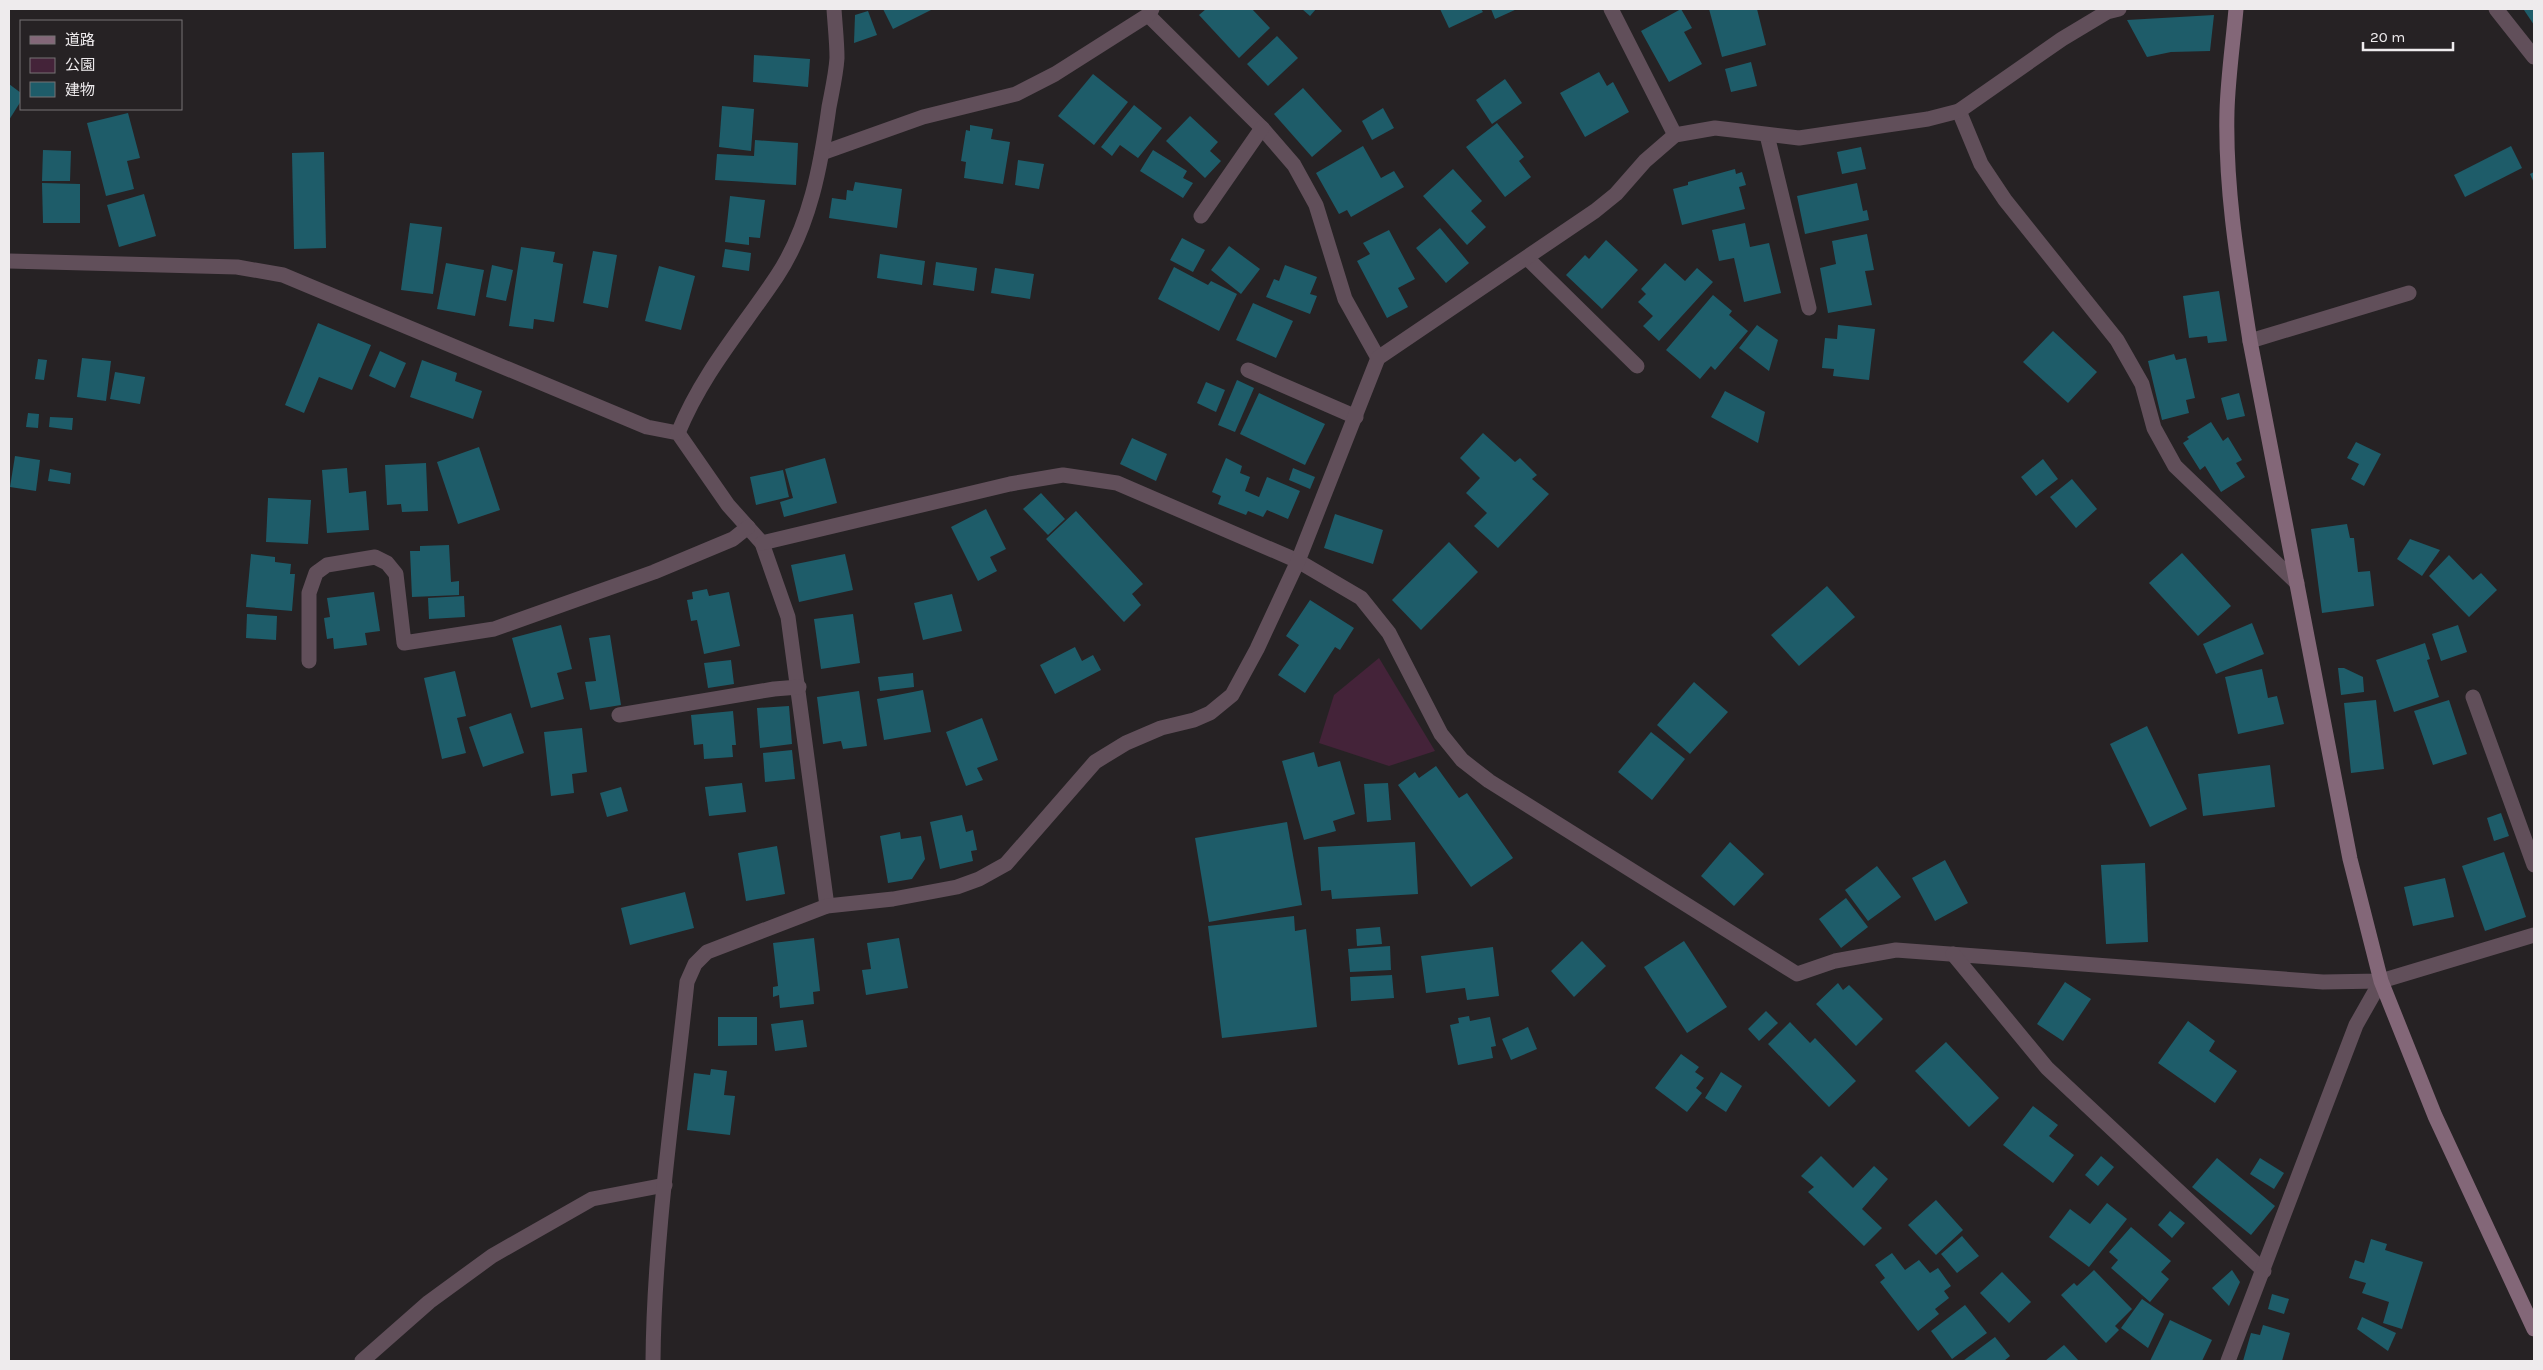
<svg xmlns="http://www.w3.org/2000/svg" width="2543" height="1370" font-family="Karla,'Noto Sans JP',sans-serif">
<style>
.green{fill:#442339}
.building{fill:#1e5c69}
.lines{fill:none;stroke-linecap:round;stroke-linejoin:round}
.street{stroke:#614f5a;stroke-width:15}
.secondary{stroke:#836778;stroke-width:15}
</style>
<rect width="100%" height="100%" fill="#262224"/>
<polygon class="green" points="1379,658 1435,751 1389,766 1319,743 1334,695"/>
<g class="building">
<polygon points="883,9 933,9 893,29"/>
<polygon points="1206,9 1252,9 1270,28 1239,58 1199,15"/>
<polygon points="1302,9 1316,9 1310,16"/>
<polygon points="1440,9 1481,9 1483,12 1449,28"/>
<polygon points="1491,9 1517,9 1495,19"/>
<polygon points="1681,9 1692,28 1684,32 1702,64 1669,82 1641,31"/>
<polygon points="1709,9 1757,9 1766,45 1722,57"/>
<polygon points="2527,9 2534,9 2534,25 2524,10"/>
<polygon points="868,11 877,35 854,43 855,15"/>
<polygon points="2214,15 2210,51 2171,52 2147,57 2127,20"/>
<polygon points="1277,36 1298,58 1268,86 1247,64"/>
<polygon points="754,55 810,59 808,87 753,82"/>
<polygon points="1751,62 1757,86 1731,92 1725,69"/>
<polygon points="1599,72 1607,86 1613,82 1629,112 1585,137 1560,93"/>
<polygon points="1093,74 1128,102 1094,145 1058,116"/>
<polygon points="1505,79 1522,103 1492,124 1476,100"/>
<polygon points="9,84 21,93 21,101 9,120"/>
<polygon points="1303,88 1342,131 1312,157 1274,114"/>
<polygon points="1134,105 1162,128 1138,158 1120,145 1112,156 1101,147"/>
<polygon points="722,106 754,109 751,151 719,147"/>
<polygon points="1383,108 1394,128 1372,140 1362,121"/>
<polygon points="128,113 140,158 127,161 134,189 106,196 87,123"/>
<polygon points="1190,116 1218,142 1210,151 1221,161 1205,178 1166,141"/>
<polygon points="1497,123 1524,157 1519,161 1531,177 1505,197 1466,147"/>
<polygon points="970,125 993,129 991,139 1010,142 1003,184 964,178 966,162 961,161 966,130 970,131"/>
<polygon points="755,140 798,143 796,185 715,180 717,154 754,156"/>
<polygon points="1363,146 1381,178 1394,171 1404,187 1351,217 1347,210 1339,214 1316,173"/>
<polygon points="2511,146 2522,168 2465,197 2454,175"/>
<polygon points="1861,147 1866,169 1842,174 1837,152"/>
<polygon points="43,150 71,151 70,181 42,181"/>
<polygon points="1153,150 1187,171 1183,178 1193,183 1183,198 1140,171"/>
<polygon points="324,152 326,248 294,249 292,153"/>
<polygon points="1018,160 1044,164 1039,189 1015,185"/>
<polygon points="1453,169 1482,201 1471,211 1486,227 1467,245 1423,196"/>
<polygon points="1735,169 1736,174 1742,172 1746,185 1739,187 1745,209 1682,225 1673,189 1688,185 1688,182"/>
<polygon points="2534,172 2534,183 2530,174"/>
<polygon points="855,182 902,189 897,228 829,218 832,198 846,200 847,190 853,191"/>
<polygon points="42,183 80,184 80,223 43,223"/>
<polygon points="1857,183 1863,211 1867,210 1869,220 1805,234 1797,196"/>
<polygon points="144,194 156,236 119,247 107,205"/>
<polygon points="730,196 765,200 760,238 749,237 749,245 725,242"/>
<polygon points="410,223 442,227 433,294 401,290"/>
<polygon points="1745,223 1750,247 1769,243 1781,293 1744,302 1734,258 1719,261 1712,230"/>
<polygon points="1440,228 1469,263 1446,283 1416,248"/>
<polygon points="1389,230 1415,279 1398,288 1408,307 1387,318 1357,261 1370,254 1363,243"/>
<polygon points="1867,234 1874,270 1865,271 1872,305 1828,313 1820,268 1836,264 1832,241"/>
<polygon points="1182,238 1205,250 1193,272 1170,260"/>
<polygon points="1606,240 1638,270 1602,309 1566,275 1585,255 1589,259"/>
<polygon points="1229,246 1260,269 1241,294 1211,270"/>
<polygon points="521,247 555,252 553,262 563,264 554,322 534,319 533,329 509,326"/>
<polygon points="725,249 751,253 749,271 722,267"/>
<polygon points="593,251 617,255 608,308 583,303"/>
<polygon points="880,254 925,261 922,285 877,278"/>
<polygon points="936,262 977,268 974,291 933,285"/>
<polygon points="446,263 484,270 475,316 437,309"/>
<polygon points="1665,263 1685,281 1697,268 1713,282 1659,341 1643,326 1653,316 1638,302 1646,294 1641,289"/>
<polygon points="492,265 513,270 506,301 486,297"/>
<polygon points="1285,265 1317,277 1310,294 1317,296 1310,314 1266,297 1274,279 1279,281"/>
<polygon points="659,266 695,276 681,330 645,321"/>
<polygon points="1174,267 1208,285 1211,281 1237,294 1219,331 1158,299"/>
<polygon points="995,268 1034,274 1030,299 991,293"/>
<polygon points="2219,291 2227,341 2208,343 2207,336 2189,338 2183,296"/>
<polygon points="1713,295 1732,311 1729,315 1748,331 1715,370 1711,366 1700,379 1666,350"/>
<polygon points="1253,303 1293,321 1276,358 1236,340"/>
<polygon points="318,323 371,345 352,390 319,377 304,413 285,405"/>
<polygon points="1757,325 1778,340 1769,371 1739,348"/>
<polygon points="1838,325 1875,329 1869,380 1833,376 1834,369 1822,368 1825,338 1837,339"/>
<polygon points="2053,331 2097,372 2068,403 2023,362"/>
<polygon points="380,351 406,363 395,388 369,376"/>
<polygon points="2174,354 2176,360 2186,358 2195,398 2186,400 2189,413 2162,420 2148,361"/>
<polygon points="82,358 111,361 106,401 77,397"/>
<polygon points="38,359 47,360 44,380 35,379"/>
<polygon points="422,360 457,373 455,381 482,391 473,419 410,397"/>
<polygon points="115,372 145,377 140,404 110,399"/>
<polygon points="1237,380 1254,388 1235,432 1218,425"/>
<polygon points="1206,382 1225,390 1216,412 1197,403"/>
<polygon points="1725,391 1765,412 1758,443 1711,417"/>
<polygon points="1259,393 1325,424 1305,465 1240,434"/>
<polygon points="2239,393 2245,416 2227,420 2221,398"/>
<polygon points="28,413 39,414 38,428 26,427"/>
<polygon points="50,417 73,418 72,430 49,427"/>
<polygon points="2211,422 2223,441 2228,437 2242,460 2236,463 2245,477 2221,492 2205,466 2200,470 2183,443 2189,439 2187,437"/>
<polygon points="1483,433 1515,462 1520,458 1537,475 1532,479 1549,494 1498,548 1474,526 1487,513 1466,493 1480,478 1460,458"/>
<polygon points="1132,438 1167,454 1156,481 1120,464"/>
<polygon points="2356,442 2381,454 2364,486 2351,479 2359,464 2347,458"/>
<polygon points="479,447 500,510 458,524 437,462"/>
<polygon points="15,456 40,460 36,491 10,487"/>
<polygon points="825,458 837,503 784,517 780,502 793,498 785,469"/>
<polygon points="1226,458 1242,466 1240,473 1250,477 1245,491 1259,497 1267,477 1300,491 1288,519 1267,510 1263,517 1248,511 1246,515 1218,504 1221,496 1212,492"/>
<polygon points="2043,459 2058,479 2036,496 2021,477"/>
<polygon points="426,463 428,511 402,512 401,504 387,505 385,465"/>
<polygon points="347,468 349,493 366,491 369,530 327,533 322,470"/>
<polygon points="1293,468 1315,477 1310,489 1289,480"/>
<polygon points="50,469 71,473 70,484 48,481"/>
<polygon points="783,470 789,497 756,505 750,477"/>
<polygon points="2072,479 2097,509 2076,528 2050,497"/>
<polygon points="1041,493 1065,519 1048,535 1023,509"/>
<polygon points="268,498 311,500 308,544 266,542"/>
<polygon points="986,509 1006,549 990,557 997,571 978,581 951,527"/>
<polygon points="1076,511 1143,584 1132,594 1141,605 1124,622 1046,539"/>
<polygon points="1335,514 1383,530 1373,564 1324,548"/>
<polygon points="2347,524 2350,538 2354,538 2358,572 2370,571 2374,606 2322,613 2311,529"/>
<polygon points="2410,539 2440,550 2422,576 2397,559"/>
<polygon points="1449,542 1478,572 1421,630 1392,600"/>
<polygon points="449,545 451,582 459,581 459,595 412,597 410,551 420,551 420,546"/>
<polygon points="2182,553 2231,606 2198,636 2149,583"/>
<polygon points="251,554 275,557 275,562 291,564 290,574 295,574 292,611 246,607"/>
<polygon points="845,554 853,590 799,602 791,565"/>
<polygon points="2449,555 2473,580 2481,573 2497,590 2469,617 2429,576"/>
<polygon points="1827,586 1855,617 1799,666 1771,635"/>
<polygon points="707,589 709,596 729,592 740,646 704,654 697,620 691,621 687,600 693,599 692,592"/>
<polygon points="374,592 380,631 365,633 367,645 334,649 333,638 327,639 324,618 330,617 327,598"/>
<polygon points="952,594 962,631 923,640 914,603"/>
<polygon points="464,596 465,617 429,619 428,598"/>
<polygon points="1310,600 1354,628 1340,650 1335,647 1305,693 1278,675 1299,645 1286,636"/>
<polygon points="247,614 277,616 276,640 246,638"/>
<polygon points="853,614 860,663 821,669 814,619"/>
<polygon points="2252,623 2264,654 2216,674 2203,644"/>
<polygon points="561,625 572,669 557,673 564,699 531,708 512,638"/>
<polygon points="2458,625 2467,652 2441,661 2432,634"/>
<polygon points="610,635 621,705 590,710 585,682 596,681 589,638"/>
<polygon points="2425,643 2430,659 2427,660 2439,697 2394,712 2376,660"/>
<polygon points="1075,647 1082,661 1093,655 1101,670 1055,694 1040,665"/>
<polygon points="731,660 734,684 708,688 704,663"/>
<polygon points="2338,668 2344,668 2363,677 2364,692 2341,695"/>
<polygon points="2262,669 2268,698 2277,696 2284,724 2238,734 2225,677"/>
<polygon points="455,671 466,716 457,718 466,753 442,759 424,678"/>
<polygon points="913,673 914,687 880,691 878,677"/>
<polygon points="1694,682 1728,712 1690,754 1657,725"/>
<polygon points="923,690 931,732 884,740 877,699"/>
<polygon points="859,691 867,746 843,749 841,741 823,744 817,697"/>
<polygon points="2376,700 2384,769 2351,773 2344,703"/>
<polygon points="2449,700 2467,754 2433,765 2414,711"/>
<polygon points="789,706 792,744 760,748 757,708"/>
<polygon points="733,711 736,745 732,745 733,757 704,759 703,744 694,745 691,715"/>
<polygon points="511,713 524,753 483,767 469,727"/>
<polygon points="982,718 998,760 977,768 983,780 966,786 946,732"/>
<polygon points="2147,726 2187,809 2150,827 2110,744"/>
<polygon points="582,728 587,772 572,774 574,793 551,796 544,732"/>
<polygon points="1651,732 1685,759 1652,800 1618,772"/>
<polygon points="792,750 795,779 765,782 763,753"/>
<polygon points="1314,752 1318,767 1340,761 1355,814 1333,821 1336,831 1304,840 1282,761"/>
<polygon points="2270,765 2275,807 2203,816 2198,774"/>
<polygon points="1436,766 1459,798 1467,793 1513,858 1471,887 1398,785 1415,772 1419,778"/>
<polygon points="742,783 746,812 709,816 705,787"/>
<polygon points="1388,783 1391,820 1367,822 1364,784"/>
<polygon points="621,787 628,811 607,817 600,793"/>
<polygon points="2501,813 2509,836 2494,841 2487,818"/>
<polygon points="962,815 966,832 973,830 977,850 971,851 973,861 940,869 930,822"/>
<polygon points="1287,822 1302,905 1209,922 1195,838"/>
<polygon points="900,832 901,839 921,836 925,859 912,879 888,883 880,836"/>
<polygon points="1415,842 1418,894 1332,899 1331,890 1321,891 1318,847"/>
<polygon points="1730,842 1764,874 1734,906 1701,876"/>
<polygon points="777,846 785,894 746,901 738,853"/>
<polygon points="2504,852 2526,917 2485,931 2462,866"/>
<polygon points="1945,860 1968,903 1935,921 1912,878"/>
<polygon points="2145,863 2148,942 2106,944 2101,865"/>
<polygon points="1877,866 1901,897 1868,921 1845,890"/>
<polygon points="2445,878 2454,917 2413,926 2404,887"/>
<polygon points="685,892 694,928 630,945 621,908"/>
<polygon points="1846,898 1868,927 1841,948 1819,919"/>
<polygon points="1294,916 1295,931 1306,929 1317,1027 1222,1038 1208,926"/>
<polygon points="1380,927 1382,944 1357,946 1356,929"/>
<polygon points="814,938 820,991 813,992 814,1004 780,1008 779,995 773,997 773,987 778,986 773,943"/>
<polygon points="899,938 908,988 866,995 862,970 871,969 867,943"/>
<polygon points="1582,941 1606,966 1574,997 1551,971"/>
<polygon points="1684,941 1727,1007 1687,1033 1644,967"/>
<polygon points="1390,946 1391,970 1350,972 1348,949"/>
<polygon points="1493,947 1499,996 1467,1000 1465,988 1426,993 1421,956"/>
<polygon points="1392,975 1394,998 1351,1001 1350,977"/>
<polygon points="2065,982 2091,999 2063,1041 2037,1024"/>
<polygon points="1838,983 1843,990 1849,985 1883,1019 1856,1046 1816,1004"/>
<polygon points="1766,1011 1778,1023 1759,1041 1748,1029"/>
<polygon points="1469,1016 1470,1021 1490,1017 1496,1046 1491,1047 1493,1058 1458,1065 1450,1025 1459,1023 1458,1018"/>
<polygon points="718,1017 757,1017 757,1045 718,1046"/>
<polygon points="803,1020 807,1047 775,1051 771,1024"/>
<polygon points="2188,1021 2215,1041 2209,1051 2237,1071 2215,1103 2158,1063"/>
<polygon points="1790,1022 1810,1043 1815,1038 1856,1081 1829,1107 1768,1044"/>
<polygon points="1528,1027 1537,1049 1511,1060 1502,1039"/>
<polygon points="1946,1042 1999,1098 1969,1127 1915,1071"/>
<polygon points="1681,1054 1699,1067 1695,1072 1704,1078 1696,1088 1702,1093 1687,1112 1655,1088"/>
<polygon points="711,1069 727,1071 724,1095 735,1096 730,1135 687,1130 694,1073 710,1075"/>
<polygon points="1721,1072 1742,1086 1726,1112 1705,1098"/>
<polygon points="2033,1106 2058,1125 2049,1136 2074,1155 2053,1183 2003,1145"/>
<polygon points="1821,1156 1853,1188 1874,1166 1888,1179 1862,1209 1882,1228 1864,1246 1808,1192 1814,1187 1801,1176"/>
<polygon points="2101,1156 2114,1167 2098,1186 2085,1175"/>
<polygon points="2217,1158 2275,1206 2251,1235 2192,1187"/>
<polygon points="2260,1158 2284,1173 2274,1189 2250,1174"/>
<polygon points="1936,1200 1963,1230 1936,1255 1908,1225"/>
<polygon points="2107,1203 2127,1219 2089,1267 2049,1237 2070,1209 2090,1224"/>
<polygon points="2170,1211 2185,1223 2172,1238 2158,1225"/>
<polygon points="2131,1227 2171,1261 2161,1272 2169,1279 2150,1302 2111,1268 2118,1260 2109,1252"/>
<polygon points="1962,1236 1979,1256 1957,1273 1941,1254"/>
<polygon points="2371,1239 2387,1244 2385,1250 2423,1262 2402,1329 2383,1323 2389,1302 2362,1293 2366,1283 2349,1278 2355,1260 2364,1263"/>
<polygon points="1892,1253 1905,1270 1919,1260 1930,1273 1938,1268 1951,1286 1944,1291 1949,1298 1935,1309 1939,1314 1918,1331 1880,1282 1885,1278 1875,1265"/>
<polygon points="2094,1270 2132,1309 2115,1326 2119,1330 2106,1343 2061,1295 2074,1283 2077,1286"/>
<polygon points="2232,1270 2240,1282 2229,1306 2212,1288"/>
<polygon points="2002,1272 2031,1302 2009,1323 1980,1293"/>
<polygon points="2272,1294 2289,1299 2284,1314 2268,1309"/>
<polygon points="2142,1299 2164,1314 2148,1348 2121,1328"/>
<polygon points="1965,1305 1987,1333 1952,1359 1931,1331"/>
<polygon points="2362,1317 2396,1333 2388,1351 2357,1329"/>
<polygon points="2170,1320 2212,1340 2202,1361 2150,1361"/>
<polygon points="2263,1325 2290,1333 2282,1361 2243,1361 2251,1333 2260,1335"/>
<polygon points="1995,1337 2010,1356 2004,1361 1963,1361"/>
<polygon points="2064,1345 2079,1361 2045,1361"/>
</g>
<g class="lines">
<g class="street">
<polyline points="1611,9 1675,135"/>
<polyline points="2496,9 2534,57"/>
<polyline points="1148,15 1262,128 1294,165 1316,205 1345,299 1378,358"/>
<polyline points="1959,111 1981,164 2005,200 2117,340 2142,384 2154,428 2175,466 2297,583"/>
<polyline points="1767,135 1809,308"/>
<polyline points="822,153 923,117 1016,94 1055,74 1148,15 1152,9"/>
<polyline points="1201,216 1262,128"/>
<polyline points="1527,258 1637,366"/>
<polyline points="9,261 237,267 283,275 647,427 678,433 728,505 762,543 788,617 827,906"/>
<polyline points="2250,341 2409,293"/>
<polyline points="1248,370 1356,417"/>
<path d="M678 433C703 372 741 330 777 276 810 226 821 165 829 107 832 91 836 74 837 58 837 42 835 25 834 9"/>
<polyline points="762,543 1010,484 1063,475 1117,483 1298,561 1361,598 1389,633 1441,734 1462,760 1489,781 1797,974 1835,961 1896,950 2323,982 2381,981 2534,935"/>
<polyline points="309,661 309,593 316,573 327,565 375,557 387,563 396,574 404,643 494,629 654,572 733,539 748,527"/>
<polyline points="2473,697 2534,865"/>
<polyline points="619,715 774,689 799,687"/>
<polyline points="1953,954 2047,1068 2264,1271"/>
<polyline points="362,1361 429,1302 492,1256 592,1199 665,1185"/>
<path d="M653 1361C654 1237 674 1106 687 982L695 964 707 952 827 906 893 899 957 887 979 879 1006 864 1095 762 1126 743 1161 728 1194 720 1210 713 1232 695 1257 649 1298 561 1378 358 1595 211 1616 194 1645 161 1675 135 1715 128 1799 138 1928 119 1959 111 2062 39 2107 12 2119 9"/>
<polyline points="2228,1361 2356,1025 2381,981"/>
</g>
<path class="secondary" d="M2236 9C2233 43 2228 77 2227 111 2225 188 2238 265 2250 341L2350 859 2381 981 2435 1116 2534 1329"/>
</g>
<rect width="2543" height="1370" fill="none" stroke="#eeebed" stroke-width="20"/>
<rect x="20" y="20" width="162" height="90" fill="#262224" stroke="#767274"/>
<rect x="30" y="36" width="25" height="8" fill="#836778" stroke="#767274"/>
<text x="65" y="45" font-size="15" fill="#eeebed">道路</text>
<rect x="30" y="58" width="25" height="15" fill="#442339" stroke="#767274"/>
<text x="65" y="70" font-size="15" fill="#eeebed">公園</text>
<rect x="30" y="82" width="25" height="15" fill="#1e5c69" stroke="#767274"/>
<text x="65" y="95" font-size="15" fill="#eeebed">建物</text>
<path d="M2363 42v8h90v-8" fill="none" stroke="#eeebed" stroke-width="2.5"/>
<text x="2370" y="42" font-size="15" fill="#eeebed" stroke="#262224" stroke-width="4" paint-order="stroke">20 m</text>
</svg>
